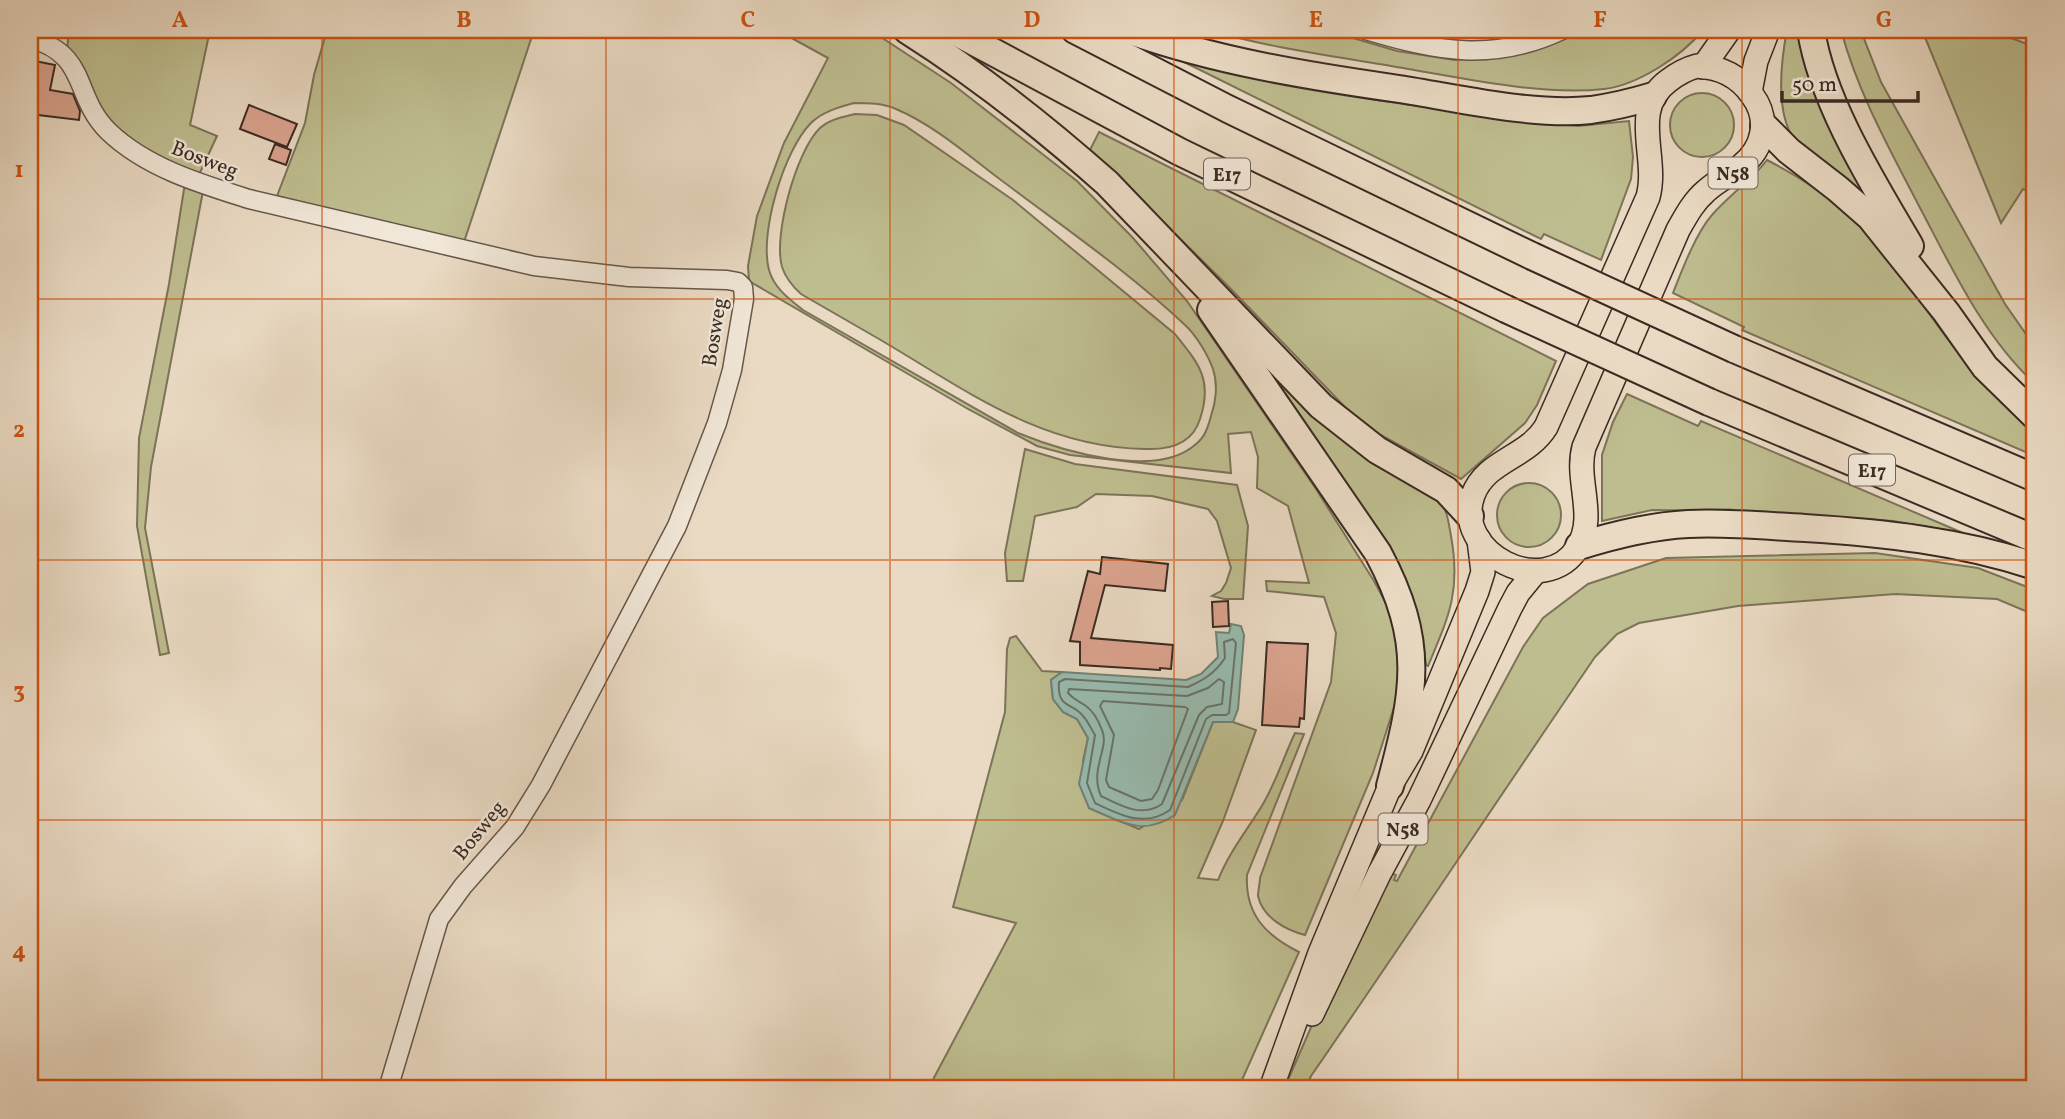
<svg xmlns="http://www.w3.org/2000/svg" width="2065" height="1119" font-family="Vollkorn,serif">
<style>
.green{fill:#bebd8f;stroke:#7c7459;stroke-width:2;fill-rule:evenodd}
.water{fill:#98bbaf;stroke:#728177;stroke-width:2}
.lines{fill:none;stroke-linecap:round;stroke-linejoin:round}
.shore{stroke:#697369;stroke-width:2}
.building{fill:#dba38f;stroke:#3a2b23;stroke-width:2}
.minor-casing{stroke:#66574b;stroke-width:21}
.major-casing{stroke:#3a2b23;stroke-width:26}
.highway-casing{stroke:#3a2b23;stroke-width:30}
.minor{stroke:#f1e7d8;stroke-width:18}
.major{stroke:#eadac3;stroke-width:23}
.highway{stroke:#eadac3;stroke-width:26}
.highway-bridge-casing{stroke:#3a2b23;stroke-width:30;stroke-linecap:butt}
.highway-bridge{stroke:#eadac3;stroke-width:26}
.grid{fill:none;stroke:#ce520f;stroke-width:2;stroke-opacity:0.55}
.labels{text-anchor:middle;stroke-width:5;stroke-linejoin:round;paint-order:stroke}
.shield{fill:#f1e7d8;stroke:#716359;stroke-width:2}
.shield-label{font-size:19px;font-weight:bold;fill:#3a2b23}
.street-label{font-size:21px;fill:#3a2b23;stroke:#f1e7d8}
.neatline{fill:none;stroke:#ce520f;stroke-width:2.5}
.grid-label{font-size:23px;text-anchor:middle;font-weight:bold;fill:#ce520f}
</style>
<rect width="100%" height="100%" fill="#eadac3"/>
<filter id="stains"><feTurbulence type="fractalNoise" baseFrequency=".00286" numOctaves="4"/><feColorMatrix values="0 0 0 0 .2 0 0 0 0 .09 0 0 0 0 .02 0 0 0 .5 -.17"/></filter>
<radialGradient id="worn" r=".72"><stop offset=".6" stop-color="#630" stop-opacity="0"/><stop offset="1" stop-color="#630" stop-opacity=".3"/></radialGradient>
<g class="green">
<polygon points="69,30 210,30 190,125 217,136 198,177 139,149 105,118 67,50"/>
<polygon points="327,30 534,30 464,242 277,196 305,123 314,75"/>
<path d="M777 30H870L951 83 1077 181 1133 238 1187 301 1316 489 1374 581 1394 618 1403 655 1397 698 1373 773 1305 935C1286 930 1263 918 1258 896 1258 891 1260 883 1260 878L1331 682 1336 633 1324 597 1267 591 1266 581 1309 583 1288 506 1257 488 1258 457 1251 432 1228 434 1231 473 1070 455 1037 446 968 409 749 281 748 266 757 216 784 143 828 58ZM854 103C868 103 883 103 896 109 936 126 971 158 1005 183 1066 229 1130 273 1185 325 1196 335 1208 355 1213 369 1218 384 1216 402 1211 416 1208 427 1205 437 1196 444 1157 480 1062 451 1018 433L803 310C789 299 774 288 769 270 759 233 784 150 811 123 822 112 839 107 854 103Z"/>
<path d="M1209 30H1326L1397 51 1455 60 1530 52 1573 30H1703C1682 56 1638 85 1604 89 1545 96 1467 79 1408 69 1341 57 1273 49 1209 30Z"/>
<path d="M1787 30H1801L1873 204 1794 139C1775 112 1781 61 1787 30Z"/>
<path d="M1841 30H1863V36L1881 82 2005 304 2035 347V384C1983 336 1952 268 1919 206 1889 148 1858 93 1841 30Z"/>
<polygon points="1922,30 1990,30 2035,47 2035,194 2023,189 2001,223"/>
<polygon points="1174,57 1238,74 1377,100 1521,121 1578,126 1629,121 1633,157 1631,179 1601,260 1544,234 1541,239"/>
<circle cx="1702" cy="125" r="32"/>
<path d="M855 114 877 115 904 125 1013 200 1175 334C1199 364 1213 380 1200 419 1192 445 1168 450 1145 449 1040 447 966 390 879 339 853 324 827 309 801 294 792 286 786 279 782 267 773 236 796 151 820 128 830 119 843 117 855 114Z"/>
<polygon points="1099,132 1556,361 1537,405 1525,423 1461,479 1379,434 1345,407 1228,286 1090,150"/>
<path d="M1767 160C1792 173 1817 188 1839 206 1884 242 1913 293 1947 338 1973 373 2002 402 2035 430V456L1742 330 1744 327 1673 293C1682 270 1696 233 1712 215 1729 195 1751 181 1767 160Z"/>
<polygon points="185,183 203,191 151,467 145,528 169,653 160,655 137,526 139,438 169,284"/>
<path d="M1282 381 1432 493C1448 509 1447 514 1451 536 1461 591 1449 616 1428 666L1426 665 1422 635 1416 612 1278 387Z"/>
<polygon points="1627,394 1698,426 1701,421 1963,533 1893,521 1750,511 1652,510 1602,521 1602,455 1613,422"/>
<polygon points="1025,449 1075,464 1237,485 1248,526 1243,599 1224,599 1212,596 1221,591 1226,583 1231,568 1217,521 1208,509 1152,496 1096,494 1077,507 1035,516 1023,581 1007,581 1005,553"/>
<circle cx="1529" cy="515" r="32"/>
<path d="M1875 553 1978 568 2035 590V615L1997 599 1895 594 1738 606 1639 623 1617 634 1595 657C1500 796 1407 937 1311 1076L1305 1089H1284L1312 1025 1391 873 1396 875 1394 880 1397 881 1523 647 1543 618 1588 584 1666 558Z"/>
<path d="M1016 636 1042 671 1062 672 1051 680 1053 699 1063 712 1077 719 1088 738 1083 761 1089 808 1139 829 1182 800 1213 722H1233L1256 730 1223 821 1198 878 1218 880C1229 852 1248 829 1263 804 1276 782 1284 756 1295 733L1304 734 1247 875C1245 914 1265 935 1299 952L1238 1089H928L1016 923 953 907 1005 712 1007 649 1010 638Z"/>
</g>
<path class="water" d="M1231 624 1241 626 1244 635 1238 709 1233 722H1213L1175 815C1142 837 1122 822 1089 808L1079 784 1088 738 1077 719 1063 712 1053 699 1051 680 1062 672 1186 680 1201 674 1218 657 1216 632 1229 633Z"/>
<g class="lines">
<g class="shore">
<path d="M1233 639 1236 643 1229 713 1226 715H1212L1206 719 1170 810C1144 828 1120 815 1095 803L1087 783 1095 735C1091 729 1088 721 1083 716 1072 702 1057 709 1059 682L1065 679 1188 687C1204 680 1215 673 1225 658L1224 642Z"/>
<path d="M1219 679 1224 682 1222 704 1207 707 1199 715 1162 804C1142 818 1121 806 1101 796 1089 769 1110 748 1102 730 1099 722 1093 711 1086 706 1079 701 1074 700 1068 693L1069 689 1187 696 1208 688Z"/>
<polygon points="1103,701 1185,707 1188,709 1158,790 1152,799 1141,801 1109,787 1106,780 1114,735 1100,706"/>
</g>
</g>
<g class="building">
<polygon points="30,60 55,65 50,90 73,94 80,111 79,120 30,114"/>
<polygon points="249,105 297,124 287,147 240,129"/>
<polygon points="275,144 291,150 286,165 269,159"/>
<polygon points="1102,557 1168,564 1165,591 1105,585 1091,638 1173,645 1171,669 1160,668 1160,670 1080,665 1080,642 1070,641 1088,571 1100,574"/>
<polygon points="1228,601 1229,626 1213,627 1212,602"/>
<polygon points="1267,642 1308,644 1304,719 1300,718 1299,727 1262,725"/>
</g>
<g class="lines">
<defs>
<g id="minor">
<path d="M1366 30C1437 51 1492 63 1562 30"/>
<path d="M30 38C90 55 72 96 109 132 147 168 201 184 249 199L534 266 629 277 727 280 738 282 743 287 744 299 732 370 717 423 677 526 541 785 515 827 463 886 439 919 388 1089"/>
</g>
<g id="major">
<path d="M1697 66C1721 67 1739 76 1752 95 1770 119 1764 148 1741 166 1730 175 1717 181 1706 191 1693 202 1686 216 1678 230L1584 447C1575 480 1597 516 1578 547 1545 601 1452 553 1473 495 1486 460 1527 458 1546 427L1648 197C1659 157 1629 110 1668 81 1677 74 1686 69 1697 66Z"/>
<polyline points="1703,67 1729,30"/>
<polyline points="1750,92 1756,61 1768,30"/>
<polyline points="1312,1014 1379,874 1419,800 1510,608 1518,593 1536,571"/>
<polyline points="1271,1089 1320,953 1390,786 1411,751 1477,591 1483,572 1479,540"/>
</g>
<g id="highway">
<path d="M907 30C978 75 1044 127 1107 183L1321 406 1377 450 1446 490 1470 516"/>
<polyline points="952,30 1180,152 1506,309"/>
<polyline points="1075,30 1228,109 1532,256"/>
<path d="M1128 30C1215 61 1308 76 1399 89 1458 98 1532 116 1591 110 1612 107 1633 102 1653 96"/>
<path d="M1811 30C1822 102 1873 183 1910 246"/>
<polyline points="1764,126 1789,151 1838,189 1870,217 1946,312 1985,367 2035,416"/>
<path d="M1211 310 1378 553C1426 643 1415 692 1390 786"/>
<polyline points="1734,349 2035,478"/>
<polyline points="1709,402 2035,539"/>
<path d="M1579 546C1614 535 1650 526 1688 524 1727 522 1766 526 1805 528 1884 533 1959 541 2035 566"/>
</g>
</defs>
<use href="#minor" class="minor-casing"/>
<use href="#major" class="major-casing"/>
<use href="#highway" class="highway-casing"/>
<use href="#minor" class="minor"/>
<use href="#major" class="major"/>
<use href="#highway" class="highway"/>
<defs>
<g id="highway-bridge">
<polyline points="1532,256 1734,349"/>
<polyline points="1506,309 1709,402"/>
</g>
</defs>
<use href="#highway-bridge" class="highway-bridge-casing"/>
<use href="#highway-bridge" class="highway-bridge"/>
</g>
<path class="grid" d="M322 30V1089M606 30V1089M890 30V1089M1174 30V1089M1458 30V1089M1742 30V1089M30 299H2035M30 560H2035M30 820H2035"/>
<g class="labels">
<g class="shield">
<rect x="1708.5" y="157.5" width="49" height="31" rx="5"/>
<rect x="1204" y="158.5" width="46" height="31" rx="5"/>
<rect x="1849" y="454.5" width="46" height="31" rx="5"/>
<rect x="1378.5" y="813.5" width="49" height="31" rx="5"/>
</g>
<g class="shield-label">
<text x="1733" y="180">N58</text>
<text x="1227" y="181">E17</text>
<text x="1872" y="477">E17</text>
<text x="1403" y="836">N58</text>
</g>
<g class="street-label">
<text transform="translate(205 159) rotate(21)" y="7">Bosweg</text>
<text transform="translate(714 332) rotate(-81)" y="7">Bosweg</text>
<text transform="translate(479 830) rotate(-51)" y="7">Bosweg</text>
</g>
</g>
<rect width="2065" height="1119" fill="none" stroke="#eadac3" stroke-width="77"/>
<path d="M1782 91v10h136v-10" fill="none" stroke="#3a2b23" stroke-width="3.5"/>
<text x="1792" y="91" font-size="21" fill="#3a2b23" stroke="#f1e7d8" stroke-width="5" paint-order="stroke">50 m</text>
<rect x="38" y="38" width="1988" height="1042" class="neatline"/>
<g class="grid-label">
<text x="180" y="27">A</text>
<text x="464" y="27">B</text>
<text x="748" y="27">C</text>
<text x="1032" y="27">D</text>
<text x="1316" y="27">E</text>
<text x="1600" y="27">F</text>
<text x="1884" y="27">G</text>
<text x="19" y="177">1</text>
<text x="19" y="437">2</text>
<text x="19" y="698">3</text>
<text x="19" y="958">4</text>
</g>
<rect width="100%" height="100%" filter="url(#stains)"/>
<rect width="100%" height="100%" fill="url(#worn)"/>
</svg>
